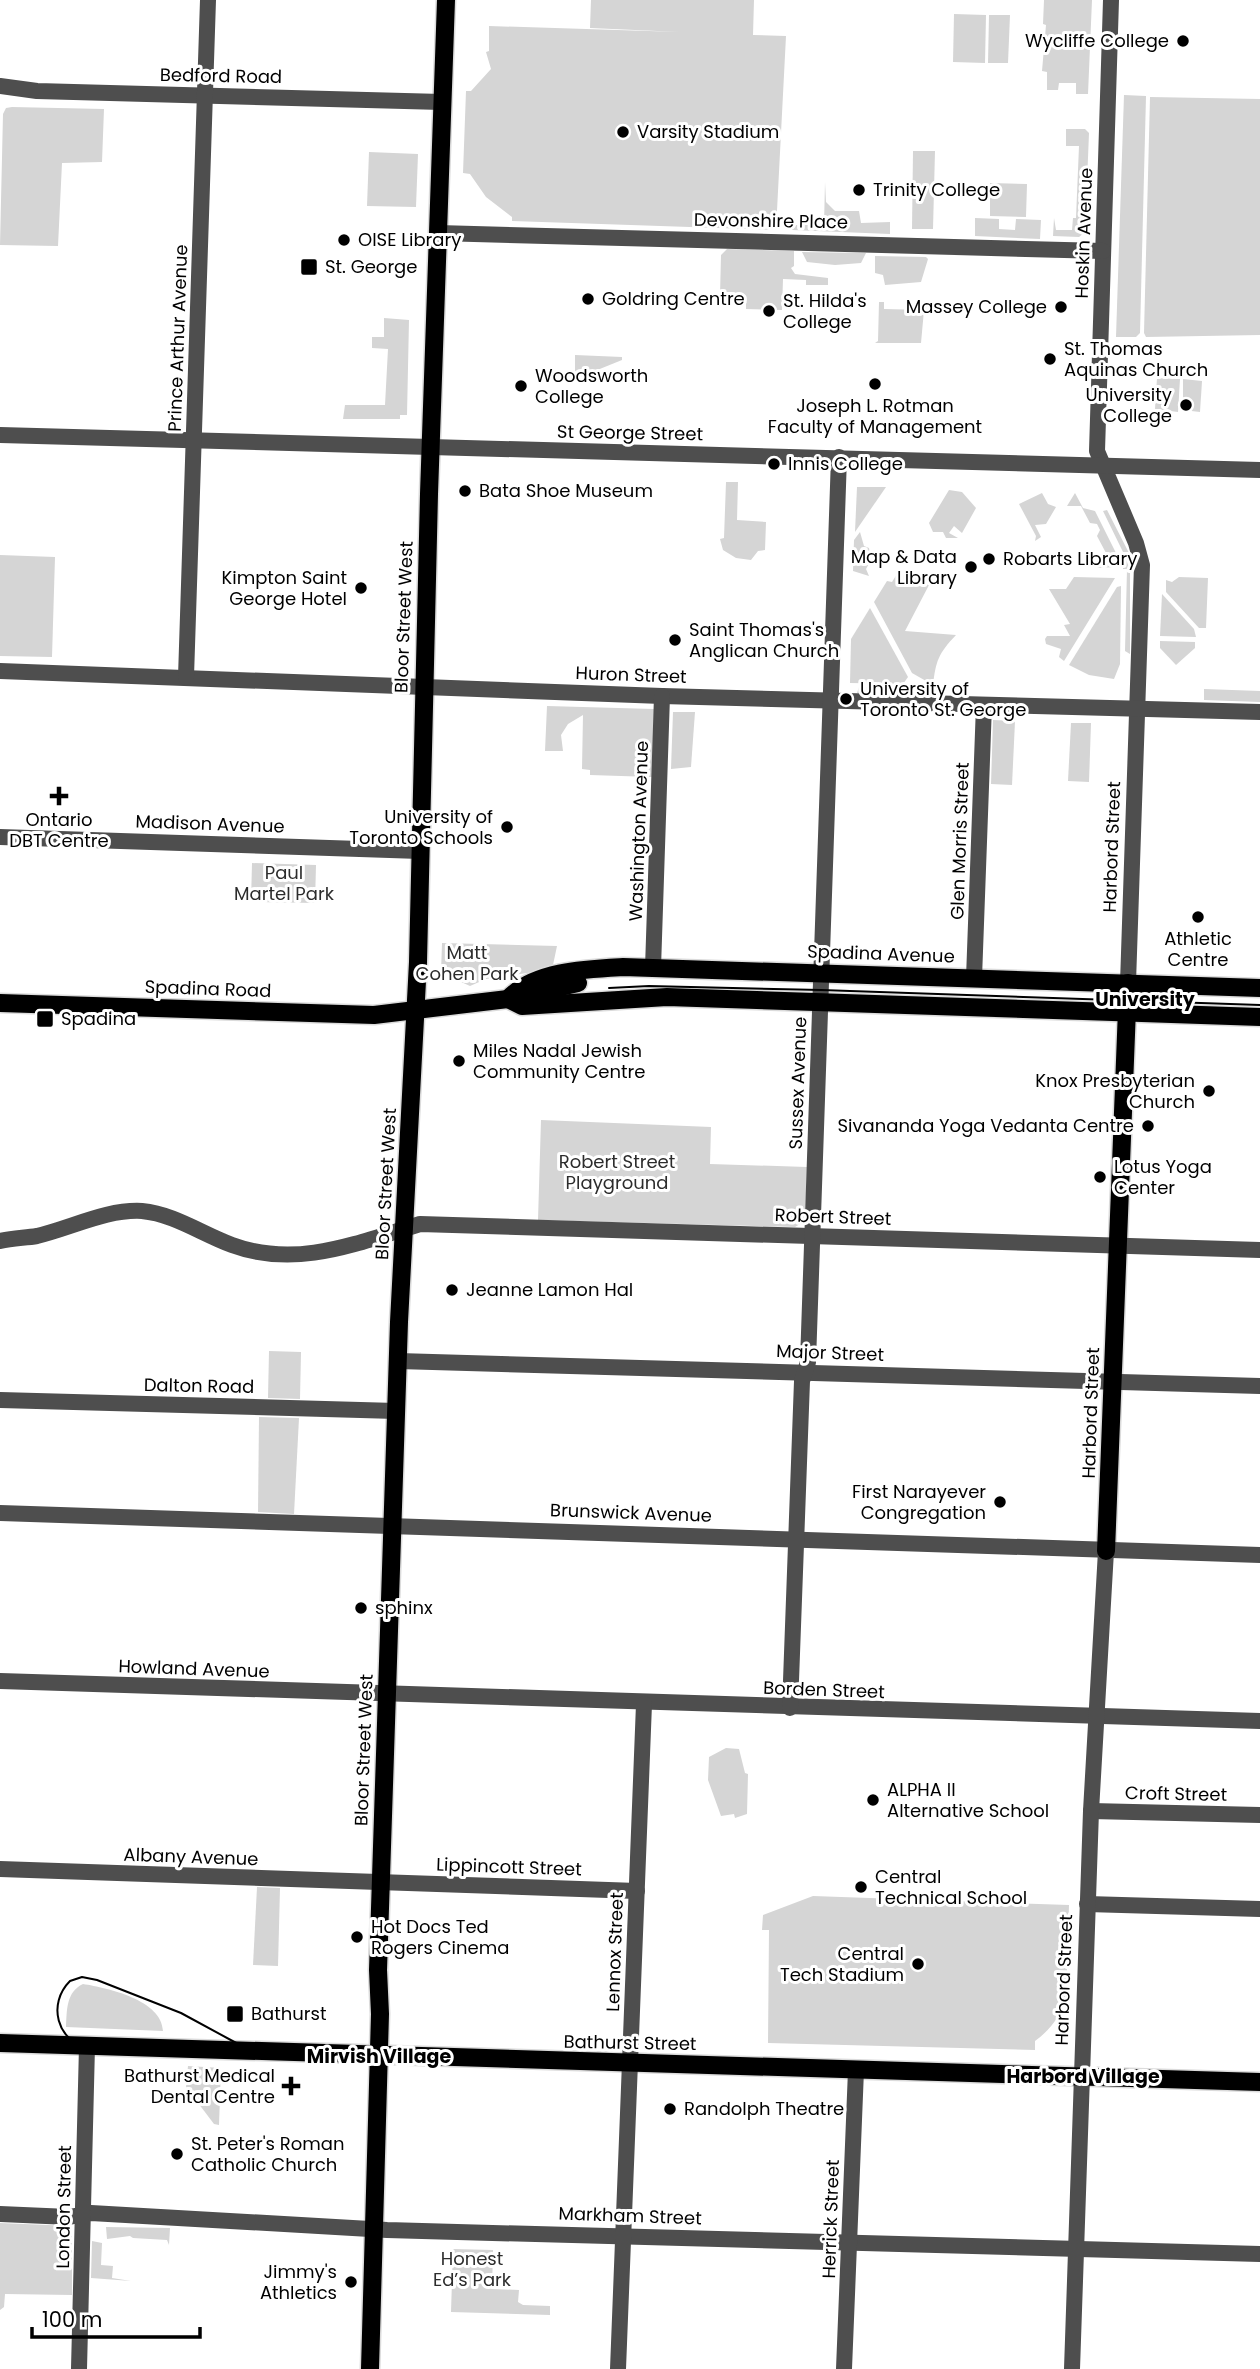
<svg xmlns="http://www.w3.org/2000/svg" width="1260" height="2369" font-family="Poppins,sans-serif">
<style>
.green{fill:#d5d5d5}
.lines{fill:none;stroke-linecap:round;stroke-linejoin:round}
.major-casing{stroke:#dbdbdb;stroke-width:21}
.minor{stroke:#4e4e4e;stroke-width:16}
.major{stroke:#000;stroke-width:18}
.tram{stroke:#000;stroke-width:2}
.poi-dot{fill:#000;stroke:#fff;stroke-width:2.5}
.labels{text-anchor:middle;stroke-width:6;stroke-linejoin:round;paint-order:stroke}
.poi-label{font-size:18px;fill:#000;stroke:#fff;text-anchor:start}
.street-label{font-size:18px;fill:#000;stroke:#fff}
.park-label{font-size:18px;fill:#2c2c2c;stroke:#fff}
.neighbourhood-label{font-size:19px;font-weight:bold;fill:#000;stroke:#fff}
</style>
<rect width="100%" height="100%" fill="#fff"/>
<g class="green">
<polygon points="591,0 754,0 753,35 786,36 776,230 512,221 512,217 486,197 470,174 463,173 466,91 471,91 491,69 486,52 489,51 489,26 680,32 590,28"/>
<polygon points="1044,0 1092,0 1088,94 1076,94 1076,83 1059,83 1058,90 1047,90 1047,72 1042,71 1046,25 1043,24"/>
<polygon points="954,14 986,15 985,63 953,62"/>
<polygon points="989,15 1010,15 1008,63 988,63"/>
<polygon points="1124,95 1146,96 1140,333 1136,337 1116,337"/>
<polygon points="1150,97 1260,99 1260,335 1146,337 1144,333"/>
<polygon points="12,107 104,109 102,162 62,163 58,246 0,245 3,114 6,108"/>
<polygon points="1066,129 1085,129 1089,133 1085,232 1079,237 1053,236 1054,218 1056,230 1072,230 1073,218 1076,218 1079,146 1066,146"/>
<polygon points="913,151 935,151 933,229 912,229"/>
<polygon points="369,152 418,154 416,207 367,206"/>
<polygon points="825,182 826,202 835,211 859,211 861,223 890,222 890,234 792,230 790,225 824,225"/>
<polygon points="990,183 1027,184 1026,217 990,216"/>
<polygon points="975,218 999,219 999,229 1015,230 1016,219 1041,220 1040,239 975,236"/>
<polygon points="727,249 794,251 794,266 791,268 795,274 828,278 828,285 806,285 806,280 783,279 782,310 746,309 746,296 720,295 721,255"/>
<polygon points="802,252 866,253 861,263 835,265 807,262"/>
<polygon points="875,256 926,257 928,259 921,282 885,285 883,275 875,273"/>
<polygon points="879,302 884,302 884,309 924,310 921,343 875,343 878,341"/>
<polygon points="384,318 409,320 407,415 400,415 400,419 343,419 345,405 385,405 388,349 372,348 372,337 384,337"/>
<polygon points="575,355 622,357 622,360 575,379"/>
<polygon points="1157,378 1180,379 1178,412 1155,409"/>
<polygon points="1183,379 1202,381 1200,412 1183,410"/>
<polygon points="726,482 738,482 737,520 766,522 765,550 758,551 751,560 736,558 723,550 720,539 724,538"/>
<polygon points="857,487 886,487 855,532"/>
<polygon points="949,490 962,492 976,508 962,533 954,526 949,533 958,538 946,538 943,532 933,532 929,523"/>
<polygon points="1042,493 1048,504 1056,507 1046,524 1035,525 1041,537 1035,541 1036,536 1019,504"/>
<polygon points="1075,493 1083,508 1095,511 1117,555 1116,567 1097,568 1106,553 1097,536 1100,530 1097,524 1090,523 1081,506 1067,506"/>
<polygon points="1107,510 1130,555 1130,654 1125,651 1127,569 1123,569 1123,552 1103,511"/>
<polygon points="860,532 864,546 869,548 871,560 866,569 869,576 853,571 854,540"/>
<polygon points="0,555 55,557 52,657 0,656"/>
<path d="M897 574 921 579 920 582 929 585 905 631 956 635C938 654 936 661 933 685L912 673 874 602 887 581 892 582Z"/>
<polygon points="1074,577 1115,578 1064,661 1059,657 1061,649 1046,644 1045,639 1047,636 1070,636 1064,625 1070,624 1049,589 1066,589"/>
<polygon points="1179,577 1208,578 1206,628 1199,628 1166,592 1166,580 1172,582"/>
<polygon points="1121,586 1120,664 1114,679 1089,675 1069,665 1117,587"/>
<polygon points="1162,594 1194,629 1196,637 1160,636"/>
<polygon points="870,608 908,677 903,684 850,683 851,639"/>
<polygon points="1160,641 1195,642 1195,648 1176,665 1160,648"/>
<polygon points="859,687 938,689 944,696 857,693"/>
<polygon points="1204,689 1260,691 1260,702 1204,700"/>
<polygon points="547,706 654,709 652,777 590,775 590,770 582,769 583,715 568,724 561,735 563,751 545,751"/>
<polygon points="673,712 695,712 691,767 671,769"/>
<polygon points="993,720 1015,721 1012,785 991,784"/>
<polygon points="1071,723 1091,723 1089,782 1068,781"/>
<polygon points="252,863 316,865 315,903 251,902"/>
<polygon points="442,943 557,946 553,965 534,972 486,979 470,986 441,973"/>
<polygon points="541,1120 711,1127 710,1164 807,1167 805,1221 795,1227 538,1220"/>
<polygon points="269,1351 301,1352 300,1399 268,1398"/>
<polygon points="259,1417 299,1418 294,1514 258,1512"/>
<polygon points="726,1748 739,1749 745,1773 748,1774 747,1814 735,1818 734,1814 721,1816 708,1780 709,1757"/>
<polygon points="257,1887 280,1888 278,1966 253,1965"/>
<path d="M813 1896 1069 1905 1066 1998C1061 2016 1050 2030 1035 2041V2050L768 2043 769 1930H762L763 1915Z"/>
<path d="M83 1984C108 1988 162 2000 163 2031L66 2027C67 2010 66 1992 83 1984Z"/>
<polygon points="188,2066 221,2068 219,2125 214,2124 186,2087"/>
<polygon points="0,2223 72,2226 72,2295 5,2294 4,2307 0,2310"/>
<polygon points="106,2227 170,2228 169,2245 167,2240 133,2238 130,2236 107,2239"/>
<polygon points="92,2241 102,2243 101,2265 113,2266 112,2278 131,2281 91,2278"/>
<polygon points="453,2249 493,2250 492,2289 519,2290 518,2302 523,2305 550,2306 550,2315 451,2312"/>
</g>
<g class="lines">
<defs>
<g id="major">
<path d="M508 999C534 971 586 969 623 967L1260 988"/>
<polyline points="508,999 522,1006 667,997 1260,1017"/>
<polyline points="0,1003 374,1015 508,999 578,983"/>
<polyline points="1106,1551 1128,983"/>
<polyline points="0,2043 1260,2082"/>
<polyline points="370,2369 380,2014 378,1970 399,1322 418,962 429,494 446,0"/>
</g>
</defs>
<use href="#major" class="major-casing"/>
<g class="minor">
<polyline points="1111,0 1097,451 1136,543 1142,565 1128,983"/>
<polyline points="0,86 37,91 442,102"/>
<polyline points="438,233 1103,251"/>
<polyline points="0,435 1260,470"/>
<polyline points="0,671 662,696 1260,712"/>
<polyline points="186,677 208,0"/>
<polyline points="0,837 420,851"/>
<polyline points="653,968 662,696"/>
<polyline points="974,978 984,705"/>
<path d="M0 1241C12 1238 25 1238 37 1236 71 1228 107 1209 142 1211 174 1214 202 1234 232 1245 297 1269 357 1243 420 1224L1260 1250"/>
<polyline points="398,1361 1260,1386"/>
<polyline points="0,1400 396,1411"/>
<polyline points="0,1513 1260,1555"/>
<polyline points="0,1681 1260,1721"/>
<polyline points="790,1708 802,1381 808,1362 839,457"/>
<polyline points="1091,1811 1260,1815"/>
<polyline points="0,1869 637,1891"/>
<polyline points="1087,1904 1260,1909"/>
<polyline points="0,2214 69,2217 91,2213 387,2230 1260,2254"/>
<polyline points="79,2369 87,2046"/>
<polyline points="618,2369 644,1704"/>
<polyline points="844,2369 856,2070"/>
<polyline points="1072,2369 1091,1811 1106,1551"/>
</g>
<use href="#major" class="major"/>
<g class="tram">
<polyline points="609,988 649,986 821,990 1260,1005"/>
<path d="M1260 2080 263 2050 240 2045 181 2013 97 1980 82 1977 70 1981C47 2004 57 2041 88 2048L1260 2085"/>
</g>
</g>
<g class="poi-dot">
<circle cx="1183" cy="41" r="7"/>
<circle cx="623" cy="132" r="7"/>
<circle cx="859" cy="190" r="7"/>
<circle cx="344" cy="240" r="7"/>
<rect x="300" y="258" width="18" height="18" rx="3.5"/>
<circle cx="588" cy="299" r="7"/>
<circle cx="1061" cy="307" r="7"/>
<circle cx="769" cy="311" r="7"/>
<circle cx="1050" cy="359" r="7"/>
<circle cx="875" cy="384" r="7"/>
<circle cx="521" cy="386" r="7"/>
<circle cx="1186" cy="405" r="7"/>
<circle cx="774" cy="464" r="7"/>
<circle cx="465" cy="491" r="7"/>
<circle cx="989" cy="559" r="7"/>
<circle cx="971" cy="567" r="7"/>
<circle cx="361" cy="588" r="7"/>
<circle cx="675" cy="640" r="7"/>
<circle cx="846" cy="699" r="7"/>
<path d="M55.5 785.5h7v7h7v7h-7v7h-7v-7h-7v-7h7z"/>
<circle cx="507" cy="827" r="7"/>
<circle cx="1198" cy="917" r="7"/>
<rect x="36" y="1010" width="18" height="18" rx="3.5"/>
<circle cx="459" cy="1061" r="7"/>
<circle cx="1209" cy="1091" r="7"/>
<circle cx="1148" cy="1126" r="7"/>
<circle cx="1100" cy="1177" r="7"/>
<circle cx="452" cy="1290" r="7"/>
<circle cx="1000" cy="1502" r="7"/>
<circle cx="361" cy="1608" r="7"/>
<circle cx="873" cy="1800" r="7"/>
<circle cx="861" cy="1887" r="7"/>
<circle cx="357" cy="1937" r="7"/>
<circle cx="918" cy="1964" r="7"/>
<rect x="226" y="2005" width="18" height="18" rx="3.5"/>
<path d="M287.5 2075.5h7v7h7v7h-7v7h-7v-7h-7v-7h7z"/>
<circle cx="670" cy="2109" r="7"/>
<circle cx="177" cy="2154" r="7"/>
<circle cx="351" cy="2282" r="7"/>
</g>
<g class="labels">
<g class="poi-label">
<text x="1169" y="47" text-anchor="end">Wycliffe College</text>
<text x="637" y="138">Varsity Stadium</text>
<text x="873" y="196">Trinity College</text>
<text x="358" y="246">OISE Library</text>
<text x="325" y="273">St. George</text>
<text x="602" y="305">Goldring Centre</text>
<text x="783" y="307">St. Hilda's<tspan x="783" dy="21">College</tspan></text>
<text x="1047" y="313" text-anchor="end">Massey College</text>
<text x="1064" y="355">St. Thomas<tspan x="1064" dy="21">Aquinas Church</tspan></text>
<text x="535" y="382">Woodsworth<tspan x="535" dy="21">College</tspan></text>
<text x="1172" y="401" text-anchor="end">University<tspan x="1172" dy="21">College</tspan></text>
<text x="875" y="412" text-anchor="middle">Joseph L. Rotman<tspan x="875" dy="21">Faculty of Management</tspan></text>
<text x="788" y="470">Innis College</text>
<text x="479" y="497">Bata Shoe Museum</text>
<text x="957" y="563" text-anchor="end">Map &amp; Data<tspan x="957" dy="21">Library</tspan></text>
<text x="1003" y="565">Robarts Library</text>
<text x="347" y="584" text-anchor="end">Kimpton Saint<tspan x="347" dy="21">George Hotel</tspan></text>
<text x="689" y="636">Saint Thomas's<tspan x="689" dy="21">Anglican Church</tspan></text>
<text x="860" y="695">University of<tspan x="860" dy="21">Toronto St. George</tspan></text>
<text x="493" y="823" text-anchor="end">University of<tspan x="493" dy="21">Toronto Schools</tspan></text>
<text x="59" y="826" text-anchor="middle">Ontario<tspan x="59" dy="21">DBT Centre</tspan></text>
<text x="1198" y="945" text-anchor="middle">Athletic<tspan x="1198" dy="21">Centre</tspan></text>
<text x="61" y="1025">Spadina</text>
<text x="473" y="1057">Miles Nadal Jewish<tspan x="473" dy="21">Community Centre</tspan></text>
<text x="1195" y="1087" text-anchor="end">Knox Presbyterian<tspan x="1195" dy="21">Church</tspan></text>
<text x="1134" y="1132" text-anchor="end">Sivananda Yoga Vedanta Centre</text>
<text x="1114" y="1173">Lotus Yoga<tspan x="1114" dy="21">Center</tspan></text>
<text x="466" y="1296">Jeanne Lamon Hal</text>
<text x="986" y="1498" text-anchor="end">First Narayever<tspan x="986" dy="21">Congregation</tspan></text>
<text x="375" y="1614">sphinx</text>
<text x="887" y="1796">ALPHA II<tspan x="887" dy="21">Alternative School</tspan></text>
<text x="875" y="1883">Central<tspan x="875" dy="21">Technical School</tspan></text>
<text x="371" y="1933">Hot Docs Ted<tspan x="371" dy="21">Rogers Cinema</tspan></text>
<text x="904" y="1960" text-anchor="end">Central<tspan x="904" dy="21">Tech Stadium</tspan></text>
<text x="251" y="2020">Bathurst</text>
<text x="275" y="2082" text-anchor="end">Bathurst Medical<tspan x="275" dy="21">Dental Centre</tspan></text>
<text x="684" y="2115">Randolph Theatre</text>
<text x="191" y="2150">St. Peter's Roman<tspan x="191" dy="21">Catholic Church</tspan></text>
<text x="337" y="2278" text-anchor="end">Jimmy's<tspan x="337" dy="21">Athletics</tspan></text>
</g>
<g class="street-label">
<text transform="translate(221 76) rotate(1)" y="6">Bedford Road</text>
<text transform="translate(771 221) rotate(1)" y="6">Devonshire Place</text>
<text transform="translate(1084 233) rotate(-88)" y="6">Hoskin Avenue</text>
<text transform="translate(178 338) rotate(-88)" y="6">Prince Arthur Avenue</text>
<text transform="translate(630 433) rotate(1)" y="6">St George Street</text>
<text transform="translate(404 617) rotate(-88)" y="6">Bloor Street West</text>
<text transform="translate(631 675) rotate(2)" y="6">Huron Street</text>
<text transform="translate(210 824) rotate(2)" y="6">Madison Avenue</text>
<text transform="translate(639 831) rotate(-88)" y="6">Washington Avenue</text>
<text transform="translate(960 841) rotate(-88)" y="6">Glen Morris Street</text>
<text transform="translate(1112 847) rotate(-88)" y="6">Harbord Street</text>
<text transform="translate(881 954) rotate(2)" y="6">Spadina Avenue</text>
<text transform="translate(208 989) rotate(2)" y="6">Spadina Road</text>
<text transform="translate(798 1083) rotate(-88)" y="6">Sussex Avenue</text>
<text transform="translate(386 1184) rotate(-87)" y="6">Bloor Street West</text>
<text transform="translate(833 1217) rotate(2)" y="6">Robert Street</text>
<text transform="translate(830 1353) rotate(2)" y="6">Major Street</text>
<text transform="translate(199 1386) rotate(1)" y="6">Dalton Road</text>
<text transform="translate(1091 1413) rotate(-88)" y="6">Harbord Street</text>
<text transform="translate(631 1513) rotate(2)" y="6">Brunswick Avenue</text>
<text transform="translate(194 1669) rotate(2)" y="6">Howland Avenue</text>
<text transform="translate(824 1690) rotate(2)" y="6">Borden Street</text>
<text transform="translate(364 1750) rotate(-88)" y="6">Bloor Street West</text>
<text transform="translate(1176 1794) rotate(1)" y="6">Croft Street</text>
<text transform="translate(191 1857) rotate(2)" y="6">Albany Avenue</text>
<text transform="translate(509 1867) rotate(2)" y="6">Lippincott Street</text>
<text transform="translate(615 1952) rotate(-88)" y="6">Lennox Street</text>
<text transform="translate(1064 1980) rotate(-88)" y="6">Harbord Street</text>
<text transform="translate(630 2043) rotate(1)" y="6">Bathurst Street</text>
<text transform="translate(64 2207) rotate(-89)" y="6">London Street</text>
<text transform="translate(630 2216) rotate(2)" y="6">Markham Street</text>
<text transform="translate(831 2219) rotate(-88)" y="6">Herrick Street</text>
</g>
<g class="park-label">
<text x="284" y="879">Paul<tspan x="284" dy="21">Martel Park</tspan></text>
<text x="467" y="959">Matt<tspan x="467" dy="21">Cohen Park</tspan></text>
<text x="617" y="1168">Robert Street<tspan x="617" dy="21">Playground</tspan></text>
<text x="472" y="2265">Honest<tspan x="472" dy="21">Ed’s Park</tspan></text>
</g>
<g class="neighbourhood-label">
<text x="1145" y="1006">University</text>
<text x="379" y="2063">Mirvish Village</text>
<text x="1083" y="2083">Harbord Village</text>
</g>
</g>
<path d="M32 2327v10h168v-10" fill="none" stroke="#000000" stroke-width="3.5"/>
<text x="42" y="2327" font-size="21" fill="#000000" stroke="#ffffff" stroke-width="5" paint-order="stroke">100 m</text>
</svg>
